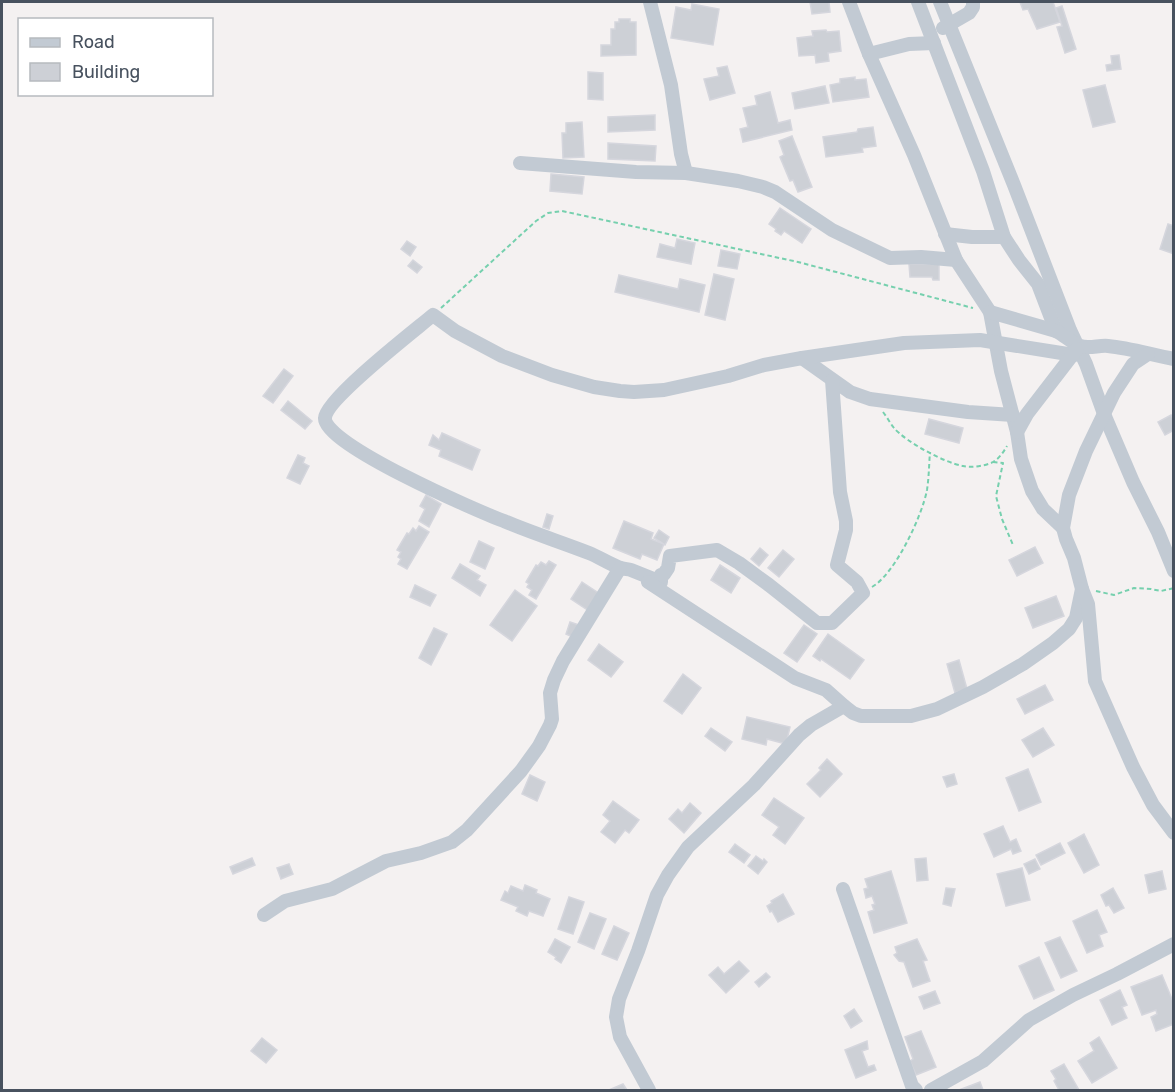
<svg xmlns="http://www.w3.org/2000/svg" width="1175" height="1092" font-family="Rubik,sans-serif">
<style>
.building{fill:#cdd0d6;stroke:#d5d6dd;stroke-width:1.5}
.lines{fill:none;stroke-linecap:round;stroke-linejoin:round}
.path{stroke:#76d0ae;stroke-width:2;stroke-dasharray:4.5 3;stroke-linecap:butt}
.street{stroke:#c2cad3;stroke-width:14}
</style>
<rect width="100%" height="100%" fill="#f4f1f1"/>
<g class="building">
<polygon points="810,2 829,2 830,12 812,14"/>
<polygon points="1020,2 1053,2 1060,22 1037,29 1028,9 1023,10"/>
<polygon points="692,4 719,9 713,45 671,38 676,7 691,10"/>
<polygon points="1062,6 1076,49 1065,53 1057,27 1062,26 1056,8"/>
<polygon points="619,19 630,19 630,22 636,22 636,55 601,56 601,45 611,45 611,29 615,29 615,22 619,22"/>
<polygon points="826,30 827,32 839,31 841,51 828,53 829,61 816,63 815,55 799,56 797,38 813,36 812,31"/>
<polygon points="1119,55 1121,69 1107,71 1106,65 1112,64 1111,56"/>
<polygon points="727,66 735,93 710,100 704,79 719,76 717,68"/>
<polygon points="588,72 603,73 603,100 588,99"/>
<polygon points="855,77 855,80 866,79 869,97 833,102 830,85 840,83 840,79"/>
<polygon points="1105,85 1115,122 1093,127 1083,90"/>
<polygon points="825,86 829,103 795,109 792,93"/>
<polygon points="770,92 778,123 790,120 792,130 743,142 740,129 748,127 743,108 757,105 755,96"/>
<polygon points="655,115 655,130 608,132 608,117"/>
<polygon points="582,122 584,157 563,158 562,133 566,133 566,123"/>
<polygon points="873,127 876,146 862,148 863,152 826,157 823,137 857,132 858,129"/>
<polygon points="792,136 812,187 798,192 793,180 790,181 780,157 784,155 779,141"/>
<polygon points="608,143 656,146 655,161 608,159"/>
<polygon points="551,174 584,177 582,194 550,191"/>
<polygon points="780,208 811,229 802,243 784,231 781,235 775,231 776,229 769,224"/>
<polygon points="1168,224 1174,226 1174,254 1160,249"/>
<polygon points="677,239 695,243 691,264 657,257 660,244 675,248"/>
<polygon points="407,241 416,247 410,256 401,249"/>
<polygon points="721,250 740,254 737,269 718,266"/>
<polygon points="413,260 422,267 417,273 408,266"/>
<polygon points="909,264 939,264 939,280 933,280 932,277 910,277"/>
<polygon points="714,274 734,279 725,320 705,315"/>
<polygon points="619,275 678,289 680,279 705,285 699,312 615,292"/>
<polygon points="284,369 293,376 273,403 263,396"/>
<polygon points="288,401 312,421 305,429 281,410"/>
<polygon points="1171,415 1174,420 1174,430 1165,435 1158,422"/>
<polygon points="929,419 963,428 959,443 925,434"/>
<polygon points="442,433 480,450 472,470 439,456 441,450 429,445 433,435 439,440"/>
<polygon points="298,455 305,458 303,463 309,466 300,484 287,478"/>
<polygon points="426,495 441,504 429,527 419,521 425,509 420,506"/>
<polygon points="547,514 553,516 549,529 543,527"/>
<polygon points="624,521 653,533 651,539 664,544 657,560 642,554 640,559 613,548"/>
<polygon points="419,526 429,532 407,569 398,564 401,559 398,557 401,552 397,550 407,533 409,534 413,528 416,531"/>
<polygon points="659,530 669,537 665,545 654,538"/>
<polygon points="479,541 494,548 485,569 470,562"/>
<polygon points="1035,547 1043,563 1017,576 1009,560"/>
<polygon points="760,548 768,555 759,566 751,559"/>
<polygon points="783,550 794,559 779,577 768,568"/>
<polygon points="549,561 556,565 536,599 529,595 532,590 527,587 529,584 526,582 536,565 538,566 541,562 546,565"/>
<polygon points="460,564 480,576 477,580 486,585 480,596 452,578"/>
<polygon points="720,565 740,578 731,593 711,580"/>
<polygon points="582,582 600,594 589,611 571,599"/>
<polygon points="415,585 436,595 430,606 410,597"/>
<polygon points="515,590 537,606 512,641 490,625"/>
<polygon points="1056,596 1064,616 1033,628 1025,608"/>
<polygon points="570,622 579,625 575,638 566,634"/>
<polygon points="804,625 817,634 797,662 784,653"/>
<polygon points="434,628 447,634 431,665 419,658"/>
<polygon points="828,634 864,660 850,679 821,659 820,661 813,656"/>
<polygon points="599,644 623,662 611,677 588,660"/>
<polygon points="959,660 967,689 955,693 947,664"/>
<polygon points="683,674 701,688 682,714 664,701"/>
<polygon points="1045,685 1053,700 1025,714 1017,699"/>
<polygon points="747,717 790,727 786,744 767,739 766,745 742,739"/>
<polygon points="711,728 732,742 725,751 705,736"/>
<polygon points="1043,728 1054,745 1033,757 1022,740"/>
<polygon points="827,759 842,774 820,797 807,784 821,770 819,768"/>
<polygon points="1028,769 1041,802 1019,811 1006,778"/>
<polygon points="954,774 957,784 947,787 943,777"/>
<polygon points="530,775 545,782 537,801 522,794"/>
<polygon points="774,798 804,818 785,844 773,835 779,827 762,815"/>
<polygon points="613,801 639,820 629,833 625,830 615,843 601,832 610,821 603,815"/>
<polygon points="690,803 701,813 684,833 669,819 678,809 682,813"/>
<polygon points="1003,826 1010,842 1016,839 1021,851 1013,854 1011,849 994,857 984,834"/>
<polygon points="1084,834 1099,865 1084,873 1068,843"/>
<polygon points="1060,843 1065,853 1041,865 1036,855"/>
<polygon points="735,844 750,855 744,863 729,852"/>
<polygon points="756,856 763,861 764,859 767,862 758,874 748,866"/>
<polygon points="252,858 255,865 233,874 230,867"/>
<polygon points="926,858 928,880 917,881 915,859"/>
<polygon points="1035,859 1040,869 1029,874 1024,864"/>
<polygon points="289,864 293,874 281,879 277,868"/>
<polygon points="1022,868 1030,900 1006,906 997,874"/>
<polygon points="891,871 907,923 874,933 868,912 874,910 872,905 875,904 872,896 866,898 864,889 868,888 865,879"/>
<polygon points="1162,871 1166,889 1149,893 1145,875"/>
<polygon points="525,885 537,890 536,893 550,899 543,916 529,911 527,916 516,911 518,907 501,900 505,891 508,893 511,886 523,891"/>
<polygon points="946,888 955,889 951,906 943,904"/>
<polygon points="1113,888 1124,908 1114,913 1109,905 1106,906 1101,895"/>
<polygon points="783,894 794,914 778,922 772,911 770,912 767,906 772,903 771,901"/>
<polygon points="569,897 584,902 573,934 558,929"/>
<polygon points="1097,910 1107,932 1099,935 1103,946 1087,953 1073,921"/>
<polygon points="590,913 606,919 594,949 578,942"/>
<polygon points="614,926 629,933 617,960 602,954"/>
<polygon points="1060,937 1077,971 1061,978 1045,943"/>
<polygon points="555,939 570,947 561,963 555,959 556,957 548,952"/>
<polygon points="917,939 927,960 923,961 930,981 913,987 904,962 899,961 894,955 897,953 895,947"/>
<polygon points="1039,957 1054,990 1034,999 1019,966"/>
<polygon points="739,961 749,971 726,993 709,975 718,967 724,974"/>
<polygon points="766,973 770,977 759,987 755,982"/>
<polygon points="1162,975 1174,1004 1174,1024 1156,1031 1151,1017 1157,1014 1156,1010 1142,1015 1131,987"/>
<polygon points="1120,990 1127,1005 1122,1007 1127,1018 1112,1025 1100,1000"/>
<polygon points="935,991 940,1003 924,1009 919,997"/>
<polygon points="854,1009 862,1021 851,1028 844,1016"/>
<polygon points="921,1031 936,1067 916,1075 910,1061 913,1059 905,1037"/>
<polygon points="1099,1037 1117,1068 1092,1083 1078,1061 1094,1051 1090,1043"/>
<polygon points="262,1038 277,1050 266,1063 251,1051"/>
<polygon points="867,1041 868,1049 862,1051 868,1067 874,1065 876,1070 856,1078 845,1050"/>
<polygon points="1064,1064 1079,1090 1059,1090 1054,1081 1056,1079 1051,1071"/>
<polygon points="980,1082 983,1090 959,1090"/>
<polygon points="623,1084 627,1090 609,1090"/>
</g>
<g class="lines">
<g class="path">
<polyline points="441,308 536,221 548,213 562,211 798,262 973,308"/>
<path d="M883 412C887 417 890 423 894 428 906 442 945 463 963 466 972 468 983 466 991 463 998 460 1003 453 1007 446"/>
<polyline points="993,462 1003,463 996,496 1002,519 1013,545"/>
<path d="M872 587C895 574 922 516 927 490 929 477 929 464 930 452"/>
<polyline points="1096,591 1114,595 1134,588 1151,589 1161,591 1174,588"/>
</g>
<g class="street">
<polyline points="650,2 671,85 681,154 686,173"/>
<polyline points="849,2 869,54"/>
<polyline points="918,2 983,171 1004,237 1019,260 1038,284 1056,331"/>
<polyline points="940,2 1014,185 1070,330 1086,364 1104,414 1133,482 1158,532 1174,571"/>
<polyline points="943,28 969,13 973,7 973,2"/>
<polyline points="934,43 909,44 869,54 914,155 956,260 990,312 1001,371 1017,432 1021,459 1032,491 1043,509 1063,528"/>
<polyline points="520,163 636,172 686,173 738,181 763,187 775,192 832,230 890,258 921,257 956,260"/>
<polyline points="945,234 972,237 1004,237"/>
<path d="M990 312 1056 331C1064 335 1072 343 1080 346 1089 349 1099 345 1108 346 1130 348 1152 355 1174 359"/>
<polyline points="802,358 850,392 870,399 968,412 1013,415"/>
<path d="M832 380 840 492 846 521V530L837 565 857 582 863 593 832 623H817L769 585 739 563 717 550 670 556 668 568 664 574 661 575V582C651 578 641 574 631 570 627 569 622 569 618 567 608 563 599 557 589 553 561 542 532 533 504 521 477 511 323 444 325 418 326 399 414 331 433 315L455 331 502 356 552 375 594 387 620 391 634 392 664 390 728 376 764 365 802 358 904 343 980 340 1074 355"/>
<polyline points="1017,432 1027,414 1077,349"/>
<polyline points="648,582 795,678 826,690 844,706 853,713 861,716 911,716 937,709 983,687 1023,664 1053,643 1069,629 1076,618 1082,589 1074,558 1066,539 1063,528 1069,495 1086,451 1114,393 1133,364 1148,354"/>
<polyline points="1082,589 1088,604 1095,681 1133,767 1153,805 1174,833"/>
<polyline points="843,889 912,1086 916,1090"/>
<polyline points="264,915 285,901 332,889 386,861 421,853 452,842 467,830 521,771 539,746 550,725 552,719 550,693 554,680 563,661 620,568"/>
<polyline points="649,1090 620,1037 616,1017 619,999 638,951 657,895 668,875 688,847 754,785 799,735 811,725 844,706"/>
<polyline points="931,1090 983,1061 1029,1020 1073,995 1117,974 1174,944"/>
</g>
</g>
<rect width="1175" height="1092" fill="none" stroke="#48525f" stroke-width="6"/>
<rect x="18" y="18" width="195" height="78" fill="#ffffff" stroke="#b6babf" stroke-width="1.5"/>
<rect x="30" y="38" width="30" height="9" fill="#c2cad3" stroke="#b6babf" stroke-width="1.5"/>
<text x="72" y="48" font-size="18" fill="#48525f">Road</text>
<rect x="30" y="63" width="30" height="18" fill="#cdd0d6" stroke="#b6babf" stroke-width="1.5"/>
<text x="72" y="78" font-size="18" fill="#48525f">Building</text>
</svg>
